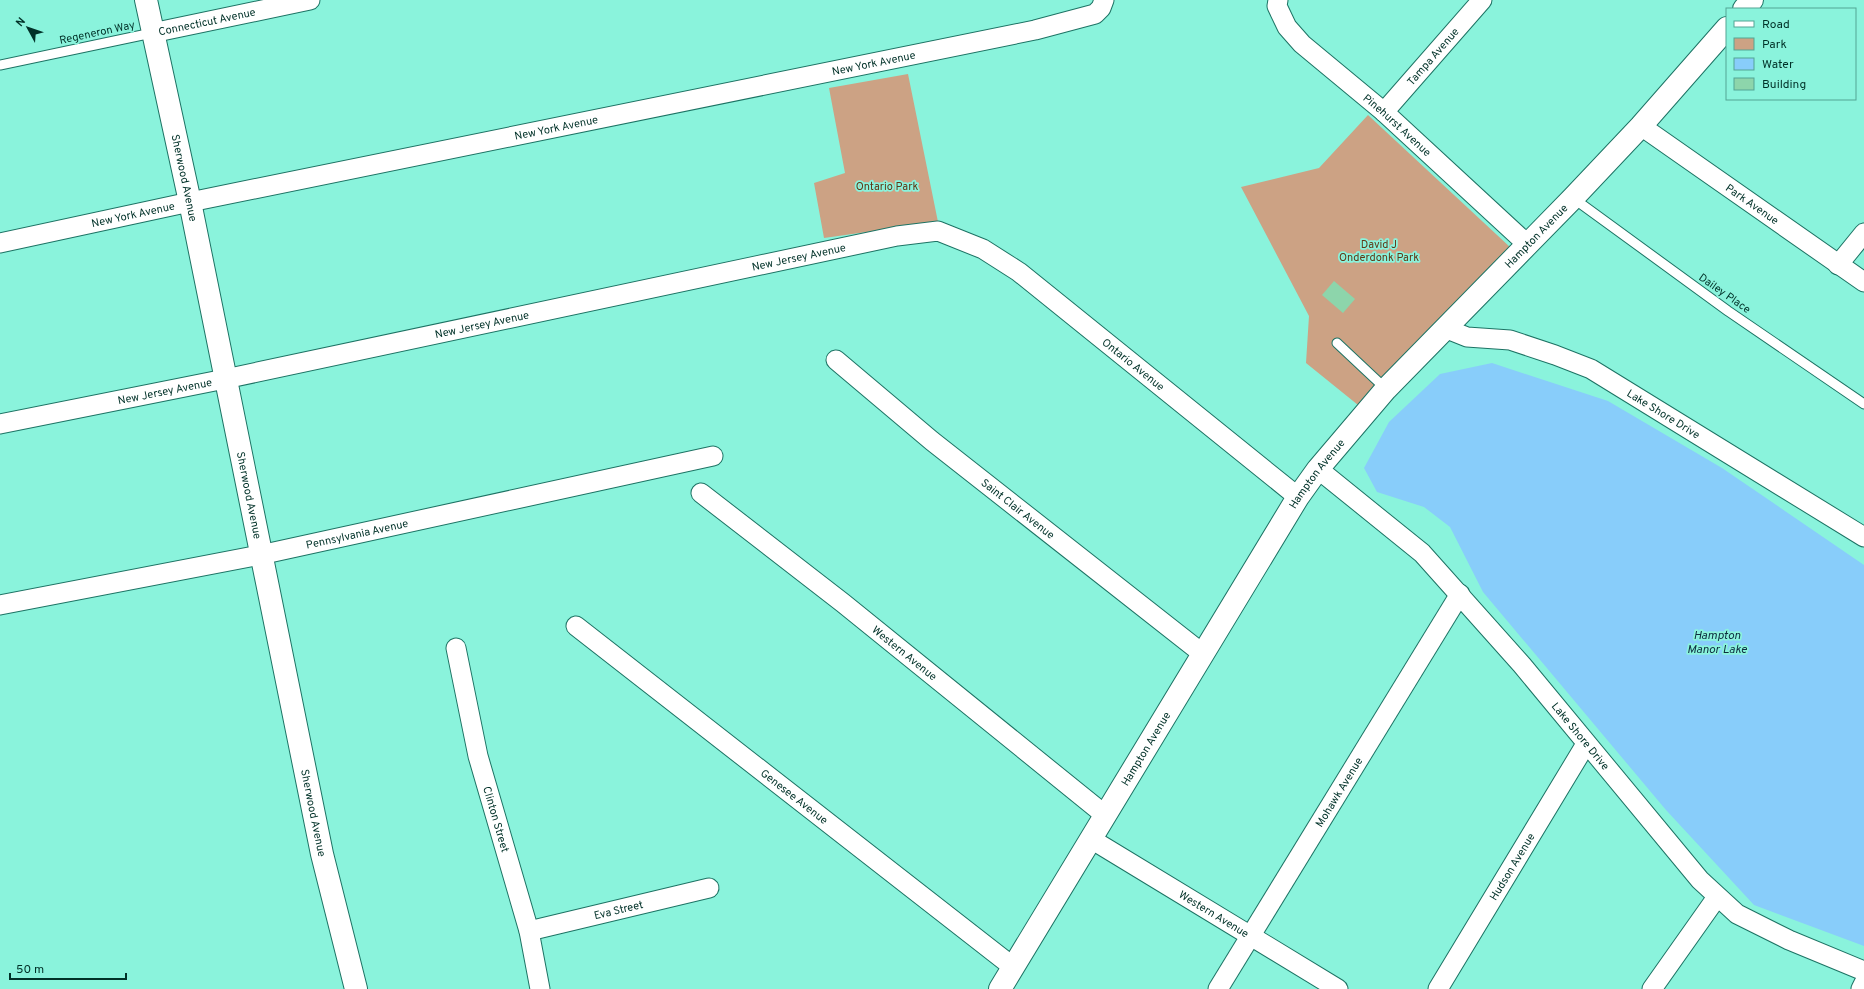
<svg xmlns="http://www.w3.org/2000/svg" width="1864" height="989" font-family="Overpass,sans-serif">
<style>
.green{fill:#cca284}
.water{fill:#88cdfa}
.building{fill:#8dd5ab}
.lines{fill:none;stroke-linecap:round;stroke-linejoin:round}
.lane-casing{stroke:#1d7364;stroke-width:11}
.street-casing{stroke:#1d7364;stroke-width:21}
.secondary-casing{stroke:#1d7364;stroke-width:24}
.lane{stroke:#fff;stroke-width:9}
.street{stroke:#fff;stroke-width:19}
.secondary{stroke:#fff;stroke-width:22}
.labels{text-anchor:middle;stroke-width:3.5;stroke-linejoin:round;paint-order:stroke}
.street-label{font-size:11px;fill:#003128;stroke:#8af3dc}
.park-label{font-size:11px;fill:#603816;stroke:#8af3dc}
.water-label{font-size:12px;font-style:italic;fill:#0e2d40;stroke:#8af3dc}
</style>
<rect width="100%" height="100%" fill="#8af3dc"/>
<g class="green">
<polygon points="908,74 938,222 824,238 814,183 845,173 829,88"/>
<polygon points="1368,115 1511,248 1358,405 1306,363 1309,316 1241,187 1319,168"/>
</g>
<polygon class="water" points="1492,363 1608,401 1722,468 1864,565 1864,946 1754,905 1666,810 1483,592 1450,527 1424,507 1377,492 1364,468 1389,422 1440,374"/>
<polygon class="building" points="1334,281 1355,299 1343,313 1322,295"/>
<g class="lines">
<defs>
<g id="lane">
<polyline points="0,65 152,33"/>
<polyline points="1573,198 1728,311 1864,404"/>
<polyline points="1337,343 1386,389"/>
</g>
<g id="street">
<path id="s1" d="M1278 0 1277 6 1287 27 1302 44 1384 112 1527 244"/>
<path id="s2" d="M152 33 310 0"/>
<path id="s3" d="M1384 112 1482 0"/>
<path id="s4" d="M1641 126 1864 282"/>
<path id="s5" d="M0 243 190 202 1035 30 1095 14 1101 8 1104 0"/>
<polyline points="1838,265 1864,233"/>
<path id="s6" d="M1447 329 1467 337 1510 340 1555 355 1591 369 1864 537"/>
<path id="s7" d="M836 360 932 441 1203 654"/>
<path id="s8" d="M0 424 225 379 897 236 938 231 983 249 1019 272 1298 497"/>
<path id="s9" d="M1318 469 1422 553 1522 665 1700 880 1737 914 1789 940 1864 971"/>
<path id="s10" d="M701 493 843 603 1105 815"/>
<path id="s11" d="M0 605 260 555 713 456"/>
<path id="s12" d="M576 626 1013 967"/>
<path id="s13" d="M456 648 478 756 529 931 540 989"/>
<path id="s14" d="M1091 839 1338 989"/>
<path id="s15" d="M529 931 709 888"/>
<path id="s16" d="M1218 989 1460 594"/>
<path id="s17" d="M1438 989 1586 744"/>
<polyline points="1652,989 1717,897"/>
<polyline points="1861,989 1864,983"/>
</g>
<g id="secondary">
<path id="s18" d="M146 0 190 202 322 854 356 989"/>
<polyline points="1744,9 1752,0"/>
<path id="s19" d="M1000 989 1298 497 1318 469 1386 389 1573 198 1641 126 1727 28"/>
</g>
</defs>
<use href="#lane" class="lane-casing"/>
<use href="#street" class="street-casing"/>
<use href="#secondary" class="secondary-casing"/>
<use href="#lane" class="lane"/>
<use href="#street" class="street"/>
<use href="#secondary" class="secondary"/>
</g>
<g class="labels">
<g class="street-label">
<text dy="4" stroke="none"><textPath href="#s2" startOffset="56">Connecticut Avenue</textPath></text>
<text transform="translate(97 32) rotate(-12)" y="4">Regeneron Way</text>
<text dy="4" stroke="none"><textPath href="#s3" startOffset="74">Tampa Avenue</textPath></text>
<text dy="4" stroke="none"><textPath href="#s5" startOffset="892">New York Avenue</textPath></text>
<text dy="4" stroke="none"><textPath href="#s1" startOffset="177">Pinehurst Avenue</textPath></text>
<text dy="4" stroke="none"><textPath href="#s5" startOffset="568">New York Avenue</textPath></text>
<text dy="4" stroke="none"><textPath href="#s18" startOffset="182">Sherwood Avenue</textPath></text>
<text dy="4" stroke="none"><textPath href="#s4" startOffset="136">Park Avenue</textPath></text>
<text dy="4" stroke="none"><textPath href="#s5" startOffset="136">New York Avenue</textPath></text>
<text dy="4" stroke="none"><textPath href="#s19" startOffset="929">Hampton Avenue</textPath></text>
<text dy="4" stroke="none"><textPath href="#s8" startOffset="816">New Jersey Avenue</textPath></text>
<text transform="translate(1725 293) rotate(35)" y="4">Dailey Place</text>
<text dy="4" stroke="none"><textPath href="#s8" startOffset="492">New Jersey Avenue</textPath></text>
<text dy="4" stroke="none"><textPath href="#s8" startOffset="1196">Ontario Avenue</textPath></text>
<text dy="4" stroke="none"><textPath href="#s8" startOffset="168">New Jersey Avenue</textPath></text>
<text dy="4" stroke="none"><textPath href="#s6" startOffset="236">Lake Shore Drive</textPath></text>
<text dy="4" stroke="none"><textPath href="#s19" startOffset="605">Hampton Avenue</textPath></text>
<text dy="4" stroke="none"><textPath href="#s18" startOffset="506">Sherwood Avenue</textPath></text>
<text dy="4" stroke="none"><textPath href="#s7" startOffset="235">Saint Clair Avenue</textPath></text>
<text dy="4" stroke="none"><textPath href="#s11" startOffset="364">Pennsylvania Avenue</textPath></text>
<text dy="4" stroke="none"><textPath href="#s10" startOffset="259">Western Avenue</textPath></text>
<text dy="4" stroke="none"><textPath href="#s9" startOffset="376">Lake Shore Drive</textPath></text>
<text dy="4" stroke="none"><textPath href="#s19" startOffset="281">Hampton Avenue</textPath></text>
<text dy="4" stroke="none"><textPath href="#s16" startOffset="231">Mohawk Avenue</textPath></text>
<text dy="4" stroke="none"><textPath href="#s12" startOffset="277">Genesee Avenue</textPath></text>
<text dy="4" stroke="none"><textPath href="#s18" startOffset="830">Sherwood Avenue</textPath></text>
<text dy="4" stroke="none"><textPath href="#s13" startOffset="176">Clinton Street</textPath></text>
<text dy="4" stroke="none"><textPath href="#s17" startOffset="143">Hudson Avenue</textPath></text>
<text dy="4" stroke="none"><textPath href="#s15" startOffset="92">Eva Street</textPath></text>
<text dy="4" stroke="none"><textPath href="#s14" startOffset="144">Western Avenue</textPath></text>
</g>
<g class="park-label">
<text x="887" y="190">Ontario Park</text>
<text x="1379" y="248">David J<tspan x="1379" dy="13">Onderdonk Park</tspan></text>
</g>
<g class="water-label">
<text x="1717" y="639">Hampton<tspan x="1717" dy="14">Manor Lake</tspan></text>
</g>
</g>
<rect x="1726" y="8" width="130" height="92" fill="#8af3dc" stroke="#53a594"/>
<rect x="1734" y="21" width="20" height="6" fill="#ffffff" stroke="#53a594"/>
<text x="1762" y="28" font-size="12" fill="#003128">Road</text>
<rect x="1734" y="38" width="20" height="12" fill="#cca284" stroke="#53a594"/>
<text x="1762" y="48" font-size="12" fill="#003128">Park</text>
<rect x="1734" y="58" width="20" height="12" fill="#88cdfa" stroke="#53a594"/>
<text x="1762" y="68" font-size="12" fill="#003128">Water</text>
<rect x="1734" y="78" width="20" height="12" fill="#8dd5ab" stroke="#53a594"/>
<text x="1762" y="88" font-size="12" fill="#003128">Building</text>
<g transform="translate(28 28) rotate(310)" stroke="#8af3dc" stroke-width="3" paint-order="stroke">
<path d="M0-3L7 15L0 10L-7 15Z" fill="#003128"/>
<text y="-6" font-size="11" font-weight="bold" text-anchor="middle" fill="#003128">N</text>
</g>
<path d="M10 973v6h116v-6" fill="none" stroke="#003128" stroke-width="2"/>
<text x="16" y="973" font-size="12" fill="#003128" stroke="#8af3dc" stroke-width="3" paint-order="stroke">50 m</text>
</svg>
